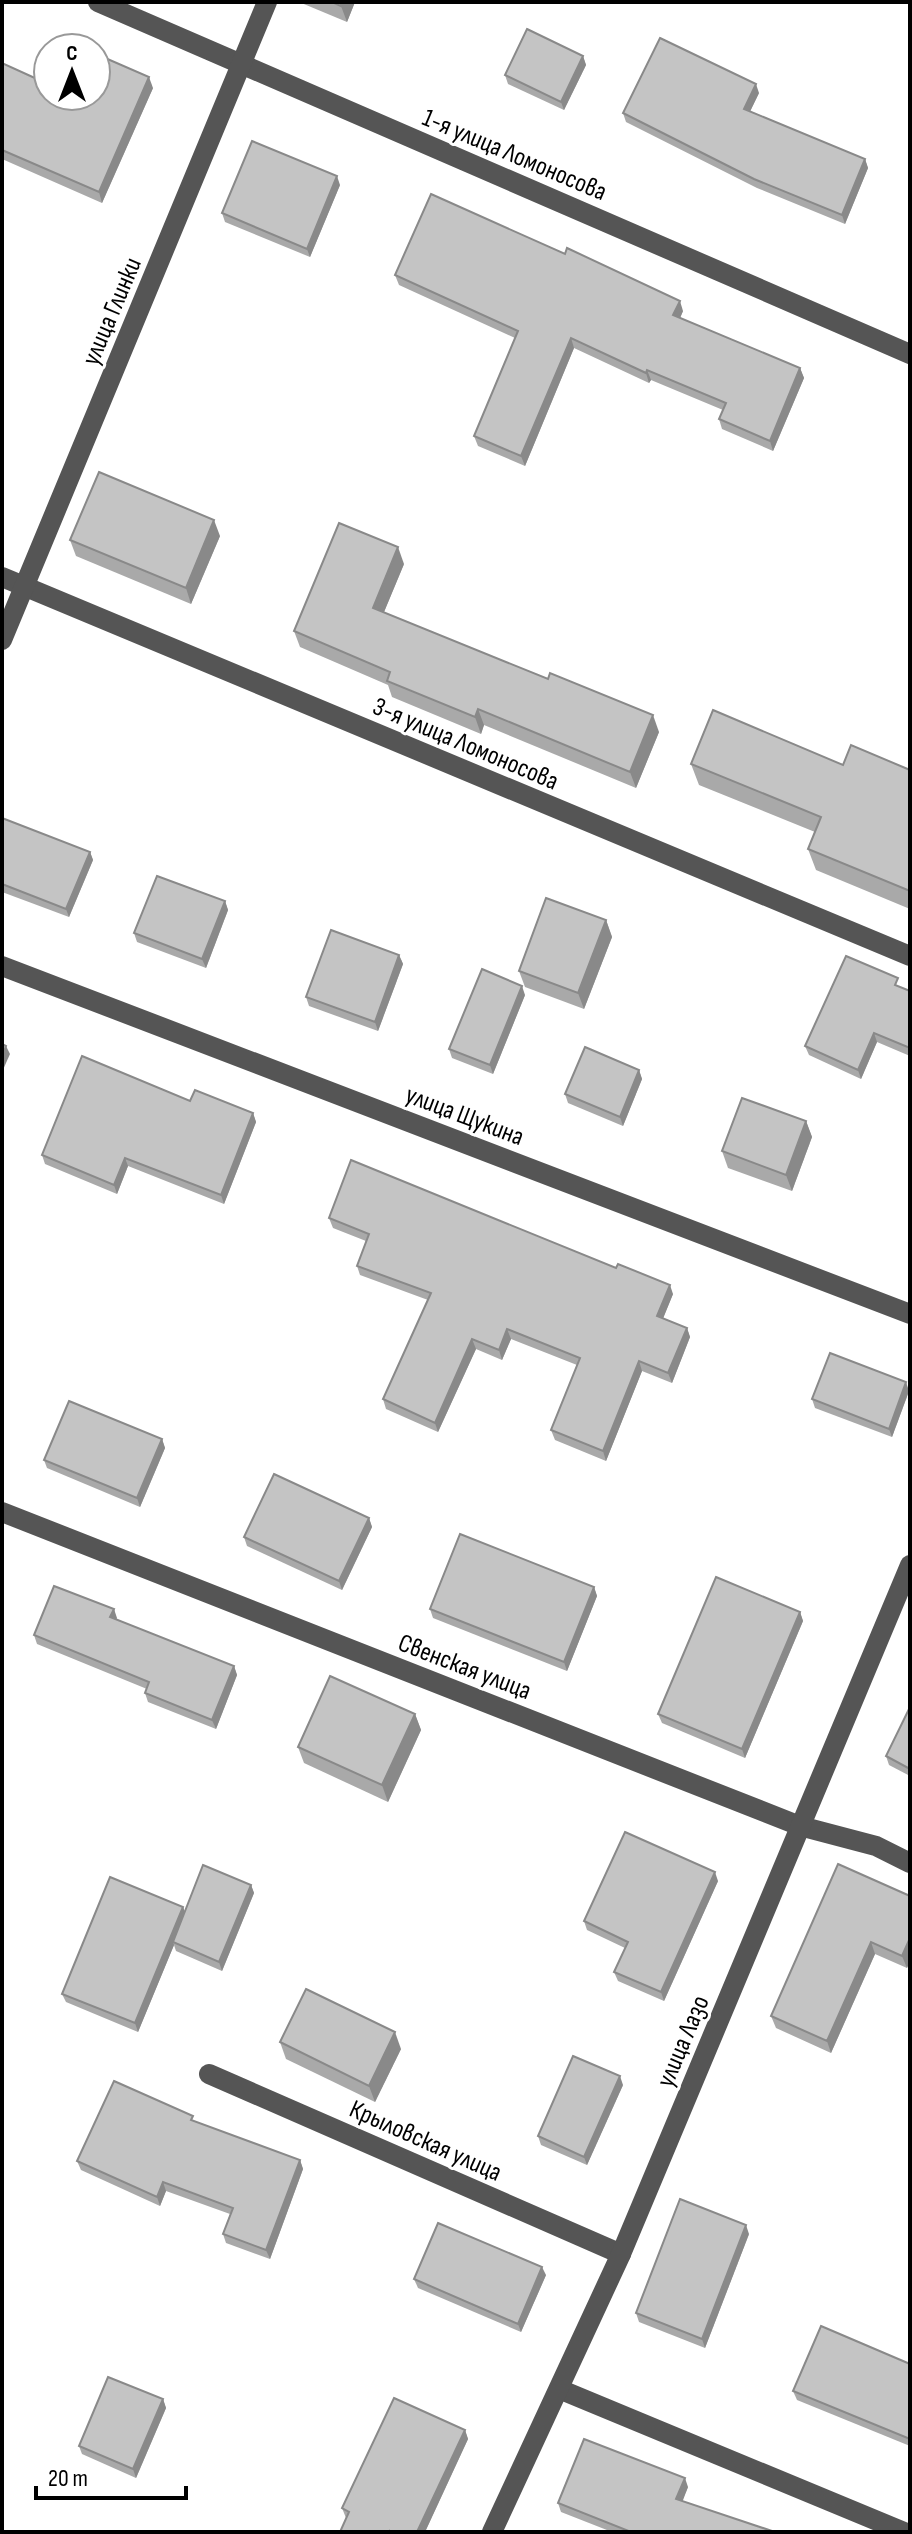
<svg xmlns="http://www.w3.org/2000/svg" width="912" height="2534" font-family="'Sofia Sans Condensed',sans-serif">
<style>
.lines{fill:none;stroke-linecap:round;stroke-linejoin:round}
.minor{stroke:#555;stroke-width:20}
.wall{fill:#a9a9a9}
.shaded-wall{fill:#898989}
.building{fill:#c4c4c4;stroke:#898989;stroke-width:2}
.labels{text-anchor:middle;stroke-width:6;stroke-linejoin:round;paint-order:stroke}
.street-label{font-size:26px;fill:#000;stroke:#fff}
</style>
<rect width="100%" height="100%" fill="#fff"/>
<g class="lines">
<g class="minor">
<polyline points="98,2 910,354"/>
<polyline points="2,577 910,956"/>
<polyline points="2,640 267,2"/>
<polyline points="2,966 910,1314"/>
<polyline points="2,1512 800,1826 876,1846 910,1863"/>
<polyline points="209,2074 621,2254"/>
<polyline points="559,2389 904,2532"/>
<polyline points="492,2532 621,2254 910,1565"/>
</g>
</g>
<g class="wall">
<polygon points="299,2 355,2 347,22"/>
<polygon points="583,56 586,65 564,110 508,84 505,75"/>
<polygon points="2,63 48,96 153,88 102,203 2,159"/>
<polygon points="759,93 750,111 865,159 868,168 845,224 757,188 626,122 623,113"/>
<polygon points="340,185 310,257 225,222 222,213"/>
<polygon points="395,275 683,311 680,318 800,368 804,378 773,451 722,429 719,419 723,410 651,380 649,383 574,348 525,466 478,446 474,436 515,338 399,285"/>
<polygon points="220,536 191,604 76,556 70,540"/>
<polygon points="404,564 384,612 659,732 636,788 484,725 481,734 392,697 388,685 300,647 294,631"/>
<polygon points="691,764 843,765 910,770 910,909 816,870 808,849 815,832 699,785"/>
<polygon points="2,818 90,852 93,860 69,917 2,892"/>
<polygon points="225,901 228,910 206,968 137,942 134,933"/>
<polygon points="606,920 612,937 584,1009 525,987 519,971"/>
<polygon points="399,955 403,964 378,1031 309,1006 306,997"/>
<polygon points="901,987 910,991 910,1056 877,1042 861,1079 809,1055 805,1046"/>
<polygon points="525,995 493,1074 452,1058 449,1049"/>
<polygon points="639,1070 642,1079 623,1126 568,1103 565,1094"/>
<polygon points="190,1101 253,1113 256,1122 224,1204 128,1166 117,1194 45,1164 42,1155"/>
<polygon points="806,1121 812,1137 792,1191 728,1168 722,1151"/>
<polygon points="329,1218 673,1294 663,1318 687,1328 690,1337 672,1383 642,1371 606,1461 555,1440 551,1430 577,1365 511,1339 502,1360 476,1349 438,1432 386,1409 383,1399 428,1300 360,1275 357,1266 366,1241 333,1228"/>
<polygon points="909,1391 892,1437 815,1408 812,1399"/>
<polygon points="162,1439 165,1448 140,1507 47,1468 44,1460"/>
<polygon points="369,1518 372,1527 342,1590 247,1546 244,1537"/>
<polygon points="594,1587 597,1596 567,1671 433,1618 430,1609"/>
<polygon points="114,1609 116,1619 234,1666 237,1675 216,1729 148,1702 145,1693 147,1689 37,1644 34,1635"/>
<polygon points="800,1612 803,1621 745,1758 662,1723 658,1714"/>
<polygon points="910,1707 910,1776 889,1765 886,1756"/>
<polygon points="415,1714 421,1730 388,1802 304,1763 298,1747"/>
<polygon points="718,1881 664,2001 618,1981 614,1972 625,1948 587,1930 584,1921"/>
<polygon points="251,1885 254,1893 222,1971 176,1951 174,1945 138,2032 66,2002 62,1994 183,1907 185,1912"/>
<polygon points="910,1896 910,1961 907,1968 875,1954 831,2053 776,2028 771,2016"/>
<polygon points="280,2042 401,2049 375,2102 286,2059"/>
<polygon points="623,2085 587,2165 541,2145 538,2136"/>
<polygon points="194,2121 300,2160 303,2169 270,2259 226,2243 223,2234 230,2214 166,2191 160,2206 81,2170 77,2161"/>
<polygon points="749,2234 705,2348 639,2322 636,2313"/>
<polygon points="546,2275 521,2332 418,2288 414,2279"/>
<polygon points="910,2364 910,2446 797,2400 793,2391"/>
<polygon points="163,2399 166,2408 136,2478 82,2454 79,2446"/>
<polygon points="465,2430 468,2439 425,2532 340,2532 346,2518 342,2508"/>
<polygon points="688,2487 682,2501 775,2532 612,2532 561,2512 558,2503"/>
</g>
<g class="shaded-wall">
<polygon points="342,2 355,2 347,22 341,6"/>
<polygon points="583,56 586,65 564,110 561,102"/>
<polygon points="149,77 153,88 102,203 99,192"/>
<polygon points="756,84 759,93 747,118 744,109"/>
<polygon points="865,159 868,168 845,224 842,215"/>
<polygon points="337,176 340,185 310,257 307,249"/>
<polygon points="680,301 683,311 677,325 673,315"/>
<polygon points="571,338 574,348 525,466 521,456"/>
<polygon points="800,368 804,378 773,451 770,441"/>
<polygon points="647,370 651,380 649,383 646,373"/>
<polygon points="214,520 220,536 191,604 186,588"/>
<polygon points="398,547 404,564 379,624 373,608"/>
<polygon points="478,709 484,725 481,734 475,717"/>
<polygon points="653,715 659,732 636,788 630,772"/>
<polygon points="90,852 93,860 69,917 66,909"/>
<polygon points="225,901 228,910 206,968 202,959"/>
<polygon points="606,920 612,937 584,1009 578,993"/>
<polygon points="399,955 403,964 378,1031 375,1022"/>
<polygon points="522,986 525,995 493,1074 490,1065"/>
<polygon points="874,1033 877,1042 861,1079 858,1070"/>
<polygon points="6,1046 10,1054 2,1072 2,1056"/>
<polygon points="639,1070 642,1079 623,1126 620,1117"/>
<polygon points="253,1113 256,1122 224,1204 221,1195"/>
<polygon points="806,1121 812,1137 792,1191 786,1175"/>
<polygon points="125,1158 128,1166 117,1194 114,1185"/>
<polygon points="670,1285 673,1294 660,1326 657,1316"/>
<polygon points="687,1328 690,1337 672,1383 668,1373"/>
<polygon points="507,1329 511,1339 502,1360 499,1350"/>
<polygon points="472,1339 476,1349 438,1432 435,1423"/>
<polygon points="639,1361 642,1371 606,1461 603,1451"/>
<polygon points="906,1382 909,1391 892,1437 889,1429"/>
<polygon points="162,1439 165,1448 140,1507 137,1498"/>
<polygon points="369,1518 372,1527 342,1590 339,1581"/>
<polygon points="594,1587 597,1596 567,1671 564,1662"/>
<polygon points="114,1609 117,1618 114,1626 110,1617"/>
<polygon points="800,1612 803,1621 745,1758 742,1749"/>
<polygon points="234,1666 237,1675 216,1729 212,1720"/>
<polygon points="415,1714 421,1730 388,1802 382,1785"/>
<polygon points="715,1872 718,1881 664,2001 661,1992"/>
<polygon points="251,1885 254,1893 222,1971 219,1962"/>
<polygon points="183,1907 186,1915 173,1942 174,1945 138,2032 135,2023"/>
<polygon points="910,1938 910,1961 907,1968 902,1956"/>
<polygon points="871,1942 875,1954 831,2053 827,2041"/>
<polygon points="395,2032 401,2049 375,2102 369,2086"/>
<polygon points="620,2076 623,2085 587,2165 584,2157"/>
<polygon points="300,2160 303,2169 270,2259 266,2250"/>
<polygon points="163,2182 166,2191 160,2206 157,2197"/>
<polygon points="746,2225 749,2234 705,2348 702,2339"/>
<polygon points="542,2267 546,2275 521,2332 518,2324"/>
<polygon points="163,2399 166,2408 136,2478 133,2469"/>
<polygon points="465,2430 468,2439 425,2532 417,2532"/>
<polygon points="685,2478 688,2487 680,2508 676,2499"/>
</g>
<g class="building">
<polygon points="332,2 342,2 341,6"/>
<polygon points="527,29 583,56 561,102 505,75"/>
<polygon points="660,38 756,84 744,109 865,159 842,215 754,179 623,113"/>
<polygon points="96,54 149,77 99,192 2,150 2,63 48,84 48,96 96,96"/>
<polygon points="252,141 337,176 307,249 222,213"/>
<polygon points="431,194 565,254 567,248 680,301 673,315 800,368 770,441 719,419 726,403 647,370 646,373 571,338 521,456 474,436 518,331 395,275"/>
<polygon points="99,472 214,520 186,588 70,540"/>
<polygon points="339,523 398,547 373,608 548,679 550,673 653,715 630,772 478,709 475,717 387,681 390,672 294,631"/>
<polygon points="713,710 843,765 851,745 910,770 910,891 808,849 821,817 691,764"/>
<polygon points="2,818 90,852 66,909 2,884"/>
<polygon points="157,876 225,901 202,959 134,933"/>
<polygon points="546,898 606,920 578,993 519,971"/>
<polygon points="331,930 399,955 375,1022 306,997"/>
<polygon points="846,956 898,978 895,985 910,991 910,1048 874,1033 858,1070 805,1046"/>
<polygon points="482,969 522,986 490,1065 449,1049"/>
<polygon points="2,1044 6,1046 2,1056"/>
<polygon points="585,1047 639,1070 620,1117 565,1094"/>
<polygon points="82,1056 190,1101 195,1090 253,1113 221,1195 125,1158 114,1185 42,1155"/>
<polygon points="742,1098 806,1121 786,1175 722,1151"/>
<polygon points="351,1160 616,1268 618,1264 670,1285 657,1316 687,1328 668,1373 639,1361 603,1451 551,1430 580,1358 507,1329 499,1350 472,1339 435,1423 383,1399 431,1293 357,1266 369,1234 329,1218"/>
<polygon points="830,1353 906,1382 889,1429 812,1399"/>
<polygon points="69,1401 162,1439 137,1498 44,1460"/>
<polygon points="274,1474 369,1518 339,1581 244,1537"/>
<polygon points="460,1534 594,1587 564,1662 430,1609"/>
<polygon points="716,1577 800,1612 742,1749 658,1714"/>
<polygon points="54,1586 114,1609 110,1617 234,1666 212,1720 145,1693 149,1682 34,1635"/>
<polygon points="330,1676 415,1714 382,1785 298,1747"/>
<polygon points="910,1707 910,1769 886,1756"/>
<polygon points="625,1832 715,1872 661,1992 614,1972 628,1942 584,1921"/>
<polygon points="838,1864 910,1896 910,1938 902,1956 871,1942 827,2041 771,2016"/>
<polygon points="203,1865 251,1885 219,1962 173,1942"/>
<polygon points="110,1877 183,1907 135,2023 62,1994"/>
<polygon points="306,1989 395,2032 369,2086 280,2042"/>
<polygon points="573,2056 620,2076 584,2157 538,2136"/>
<polygon points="114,2081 193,2116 191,2120 300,2160 266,2250 223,2234 233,2208 163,2182 157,2197 77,2161"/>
<polygon points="680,2199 746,2225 702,2339 636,2313"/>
<polygon points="438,2223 542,2267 518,2324 414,2279"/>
<polygon points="821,2326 910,2364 910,2439 793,2391"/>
<polygon points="108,2377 163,2399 133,2469 79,2446"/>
<polygon points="394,2398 465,2430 417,2532 393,2532 390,2531 390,2532 340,2532 349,2512 342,2508"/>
<polygon points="584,2439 685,2478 676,2499 775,2532 631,2532 558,2503"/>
</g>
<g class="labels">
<g class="street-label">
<text transform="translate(515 154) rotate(23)" y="9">1-я улица Ломоносова</text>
<text transform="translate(111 311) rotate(-67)" y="9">улица Глинки</text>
<text transform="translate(466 743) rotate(23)" y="9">3-я улица Ломоносова</text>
<text transform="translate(465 1115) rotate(21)" y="9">улица Щукина</text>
<text transform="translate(465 1666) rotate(21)" y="9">Свенская улица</text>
<text transform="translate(682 2041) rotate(-67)" y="9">улица Лазо</text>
<text transform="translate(426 2140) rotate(24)" y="9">Крыловская улица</text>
</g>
</g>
<rect width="912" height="2534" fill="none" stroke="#000000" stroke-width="8"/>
<g transform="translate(72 72)"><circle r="38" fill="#ffffff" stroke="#999999" stroke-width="2"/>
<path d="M0-6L14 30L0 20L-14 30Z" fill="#000000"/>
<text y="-12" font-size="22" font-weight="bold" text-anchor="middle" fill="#000000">С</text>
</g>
<path d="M36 2486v12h150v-12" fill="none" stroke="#000000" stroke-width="4"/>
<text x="48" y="2486" font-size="24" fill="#000000" stroke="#ffffff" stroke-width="6" paint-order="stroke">20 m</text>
</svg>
